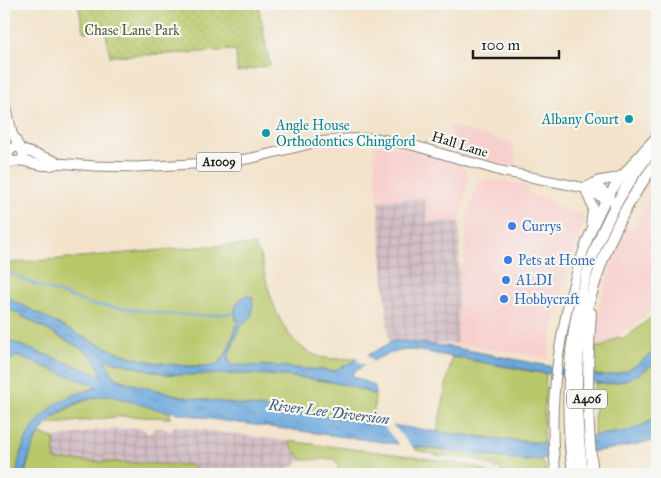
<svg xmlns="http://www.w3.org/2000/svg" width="661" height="478" font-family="'IM FELL Great Primer',serif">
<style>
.built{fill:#f7d0ce}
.industrial{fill:url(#industrial-grid)}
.grass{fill:#b9c86a;stroke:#6a7243}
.park{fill:url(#park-dots);stroke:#6a7243}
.water{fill:url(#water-ripples);stroke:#44627c}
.pier{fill:#f3e3cb}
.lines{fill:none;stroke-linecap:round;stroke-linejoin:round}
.stream{stroke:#6ca8dd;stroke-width:2}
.major-casing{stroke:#888074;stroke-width:11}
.highway-casing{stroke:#888074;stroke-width:12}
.major{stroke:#fff;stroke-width:9}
.highway{stroke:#fff;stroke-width:10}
.culture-dot{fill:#0f9aa8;stroke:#f6f6f2;stroke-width:2}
.shop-dot{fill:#3f7fe0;stroke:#f6f6f2;stroke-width:2}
.labels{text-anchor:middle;stroke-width:4.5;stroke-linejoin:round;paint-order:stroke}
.shield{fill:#f6f6f2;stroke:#5d5d5c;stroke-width:1}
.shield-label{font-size:12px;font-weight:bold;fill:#1c1c1c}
.park-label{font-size:14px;fill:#535837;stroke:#f6f6f2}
.culture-label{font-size:14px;fill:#0d838f;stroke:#f6f6f2;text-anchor:end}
.street-label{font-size:14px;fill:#1c1c1c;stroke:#f6f6f2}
.shop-label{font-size:14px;fill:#366cbe;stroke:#f6f6f2;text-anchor:start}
.water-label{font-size:15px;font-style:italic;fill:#405b73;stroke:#f6f6f2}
</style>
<defs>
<pattern id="industrial-grid" width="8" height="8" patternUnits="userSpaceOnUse" patternTransform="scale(1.25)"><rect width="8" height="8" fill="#d2bec4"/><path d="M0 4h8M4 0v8" fill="none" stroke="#b4a3a8"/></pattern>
<pattern id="park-dots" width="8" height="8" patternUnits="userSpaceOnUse" patternTransform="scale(1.25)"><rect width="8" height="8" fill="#b9c86a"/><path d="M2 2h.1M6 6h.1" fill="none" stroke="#9eab5b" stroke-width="1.8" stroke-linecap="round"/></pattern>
<pattern id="water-ripples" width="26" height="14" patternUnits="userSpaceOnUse" patternTransform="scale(1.25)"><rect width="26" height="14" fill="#6ca8dd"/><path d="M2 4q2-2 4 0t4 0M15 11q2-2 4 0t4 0" fill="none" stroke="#5888b2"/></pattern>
</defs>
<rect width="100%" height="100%" fill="#f6f6f2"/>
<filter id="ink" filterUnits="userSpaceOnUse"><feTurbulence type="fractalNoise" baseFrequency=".02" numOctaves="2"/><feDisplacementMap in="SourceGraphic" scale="10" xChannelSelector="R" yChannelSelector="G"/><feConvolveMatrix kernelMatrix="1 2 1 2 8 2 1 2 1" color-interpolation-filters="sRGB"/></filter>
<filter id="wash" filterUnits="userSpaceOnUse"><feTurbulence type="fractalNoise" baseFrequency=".0096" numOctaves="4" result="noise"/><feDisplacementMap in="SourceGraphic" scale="20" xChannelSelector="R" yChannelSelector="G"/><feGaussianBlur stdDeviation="1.12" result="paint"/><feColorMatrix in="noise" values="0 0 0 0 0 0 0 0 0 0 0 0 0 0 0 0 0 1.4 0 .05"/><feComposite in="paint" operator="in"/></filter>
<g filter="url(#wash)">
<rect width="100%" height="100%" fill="#f3e3cb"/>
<g class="built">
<polygon points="450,126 512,143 517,168 454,152"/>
<polygon points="373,145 392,145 422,151 465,169 469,176 460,221 427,222 424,198 378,201"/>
<polygon points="484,179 517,183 527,186 528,193 530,195 544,198 562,208 582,214 584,220 557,308 548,358 457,344 457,270 465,262 467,217 479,181 482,182"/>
<polygon points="657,182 657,306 627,330 623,329 618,337 602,347 596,347 599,309 613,258 624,228 629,229 634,227"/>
</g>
<g class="industrial">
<polygon points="424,198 428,222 460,221 457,344 389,343 378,201"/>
<polygon points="174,426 287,441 302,460 281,474 202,474 190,465 55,460 54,438 98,430 142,428 148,434 157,427 172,430"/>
</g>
<g class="grass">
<path d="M255 245 256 250 260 254C269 292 278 343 320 357 331 360 347 358 359 359L333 371 274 366 230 365 228 357 241 325 252 317 235 318 237 323C232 338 228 360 212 366 185 366 157 365 132 357 86 343 46 316 4 296V260L11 263 209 246Z"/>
<polygon points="4,306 89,353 95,359 103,377 4,339"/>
<path d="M657 313V349C639 364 620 381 594 374L592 373 596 347H602L618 337 624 339Z"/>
<polygon points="4,351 6,352 5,356 12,359 17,356 98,387 84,391 27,437 20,456 17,474 4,474"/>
<polygon points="452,357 546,374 543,443 437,432"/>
<polygon points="106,358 122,364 166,374 248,374 286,376 323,381 347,385 375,395 374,413 382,425 185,397 128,383 114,377 104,359"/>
<path d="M657 361V418L632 430 594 436 595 383C619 386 639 375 657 361Z"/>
<path d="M103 396H111L170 411V418L124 416 45 425C63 409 80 401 103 396Z"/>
<polygon points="40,434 54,438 55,460 190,465 202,474 180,474 167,468 166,474 25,474 32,447"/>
<polygon points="287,441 411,456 478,467 490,474 437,474 367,467 354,474 339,474 340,472 335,459 302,460"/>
<polygon points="413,447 527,461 539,459 545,466 547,474 504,474 501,472 500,467 496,468 475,459 440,456 416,450"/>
</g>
<polygon class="park" points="78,4 258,4 270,65 237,72 236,50 167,54 110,56 105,28 84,32"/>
<g class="water">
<path d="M246 295 253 297 252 317 243 323 237 321C232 309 236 301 246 295Z"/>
<path d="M4 296C46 316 86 342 131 357 149 362 168 364 187 366 195 366 210 369 217 364 229 356 233 335 237 323L241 325 228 357V361L232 365 274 366 333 371 370 354 393 341H403L452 347 599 376C628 374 636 366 657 349V361C641 374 627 382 606 384L420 351C392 347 375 360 352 373L353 376 375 386V395L347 385 319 380 286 376 248 374 186 375 166 374 104 359 114 377 128 383 185 397 492 439 543 443 632 430 657 418V440L618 448 527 461 217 420 156 409 111 396C74 396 40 420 30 455 28 461 25 468 25 474H17C18 442 40 410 69 397 78 392 90 391 98 387L17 356 12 359 5 356 6 352 4 351V339L103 376 95 359 89 353 4 306Z"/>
</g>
<g class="pier">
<polygon points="366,353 373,362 366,366 356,360"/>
<polygon points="382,424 392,424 413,448 401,447"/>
<polygon points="560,438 561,458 546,460 545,440"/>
</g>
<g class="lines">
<polyline class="stream" points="4,270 34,284 90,304 165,314 203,316 234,313"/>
</g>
</g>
<g filter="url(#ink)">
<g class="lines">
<defs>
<g id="major">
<polyline points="4,95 12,133 20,148"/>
<polyline points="23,150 53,160 58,163"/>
<path d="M12 162 8 157V153L14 147C20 147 24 150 23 157L21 161"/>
<path d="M4 164C10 163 17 160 23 161 34 163 47 169 58 163L94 166 137 167 229 162 252 158 318 142 346 139 375 138 412 145 501 171 585 188 598 181 617 178 624 174"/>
<path d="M590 186C599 186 604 190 608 198"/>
<polyline points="585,188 593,208 591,222"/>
<polyline points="585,188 594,194 611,200"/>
<path d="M556 474C548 414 556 355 570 297 578 267 586 239 600 211 612 186 638 156 657 136"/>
</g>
<g id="highway">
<path d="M591 313C587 367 586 420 593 474"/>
<path d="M573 474C558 357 578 237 657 145"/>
<path d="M583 474C576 426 574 375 582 326 585 312 590 300 594 286 608 239 627 201 657 162"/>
</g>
</defs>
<use href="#major" class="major-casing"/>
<use href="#highway" class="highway-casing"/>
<use href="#major" class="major"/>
<use href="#highway" class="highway"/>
</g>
</g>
<g class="culture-dot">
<circle cx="629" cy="119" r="5"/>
<circle cx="266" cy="133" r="5"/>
</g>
<g class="shop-dot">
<circle cx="512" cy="226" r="5"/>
<circle cx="508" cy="260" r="5"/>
<circle cx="506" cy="280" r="5"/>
<circle cx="504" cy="299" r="5"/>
</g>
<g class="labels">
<g class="shield">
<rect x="196.5" y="152.5" width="45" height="19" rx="4"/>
<rect x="567" y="389.5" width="40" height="19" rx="4"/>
</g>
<g class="shield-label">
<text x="219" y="166">A1009</text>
<text x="587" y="403">A406</text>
</g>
<g class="park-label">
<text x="132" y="35">Chase Lane Park</text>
</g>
<g class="culture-label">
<text x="619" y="124">Albany Court</text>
<text x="276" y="130" text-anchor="start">Angle House<tspan x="276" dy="16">Orthodontics Chingford</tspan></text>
</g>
<g class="street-label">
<text transform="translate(460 144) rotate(17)" y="5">Hall Lane</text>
</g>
<g class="shop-label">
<text x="522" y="231">Currys</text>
<text x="518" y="265">Pets at Home</text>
<text x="516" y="285">ALDI</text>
<text x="514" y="304">Hobbycraft</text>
</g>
<g class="water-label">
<text transform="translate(329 412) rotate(7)" y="5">River Lee Diversion</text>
</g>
</g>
<rect width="661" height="478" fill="none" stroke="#f6f6f2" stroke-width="20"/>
<path d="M473 50v8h86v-8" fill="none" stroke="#1c1c1c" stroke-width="2.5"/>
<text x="481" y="50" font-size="15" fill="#1c1c1c" stroke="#f6f6f2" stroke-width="4" paint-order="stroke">100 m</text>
</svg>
